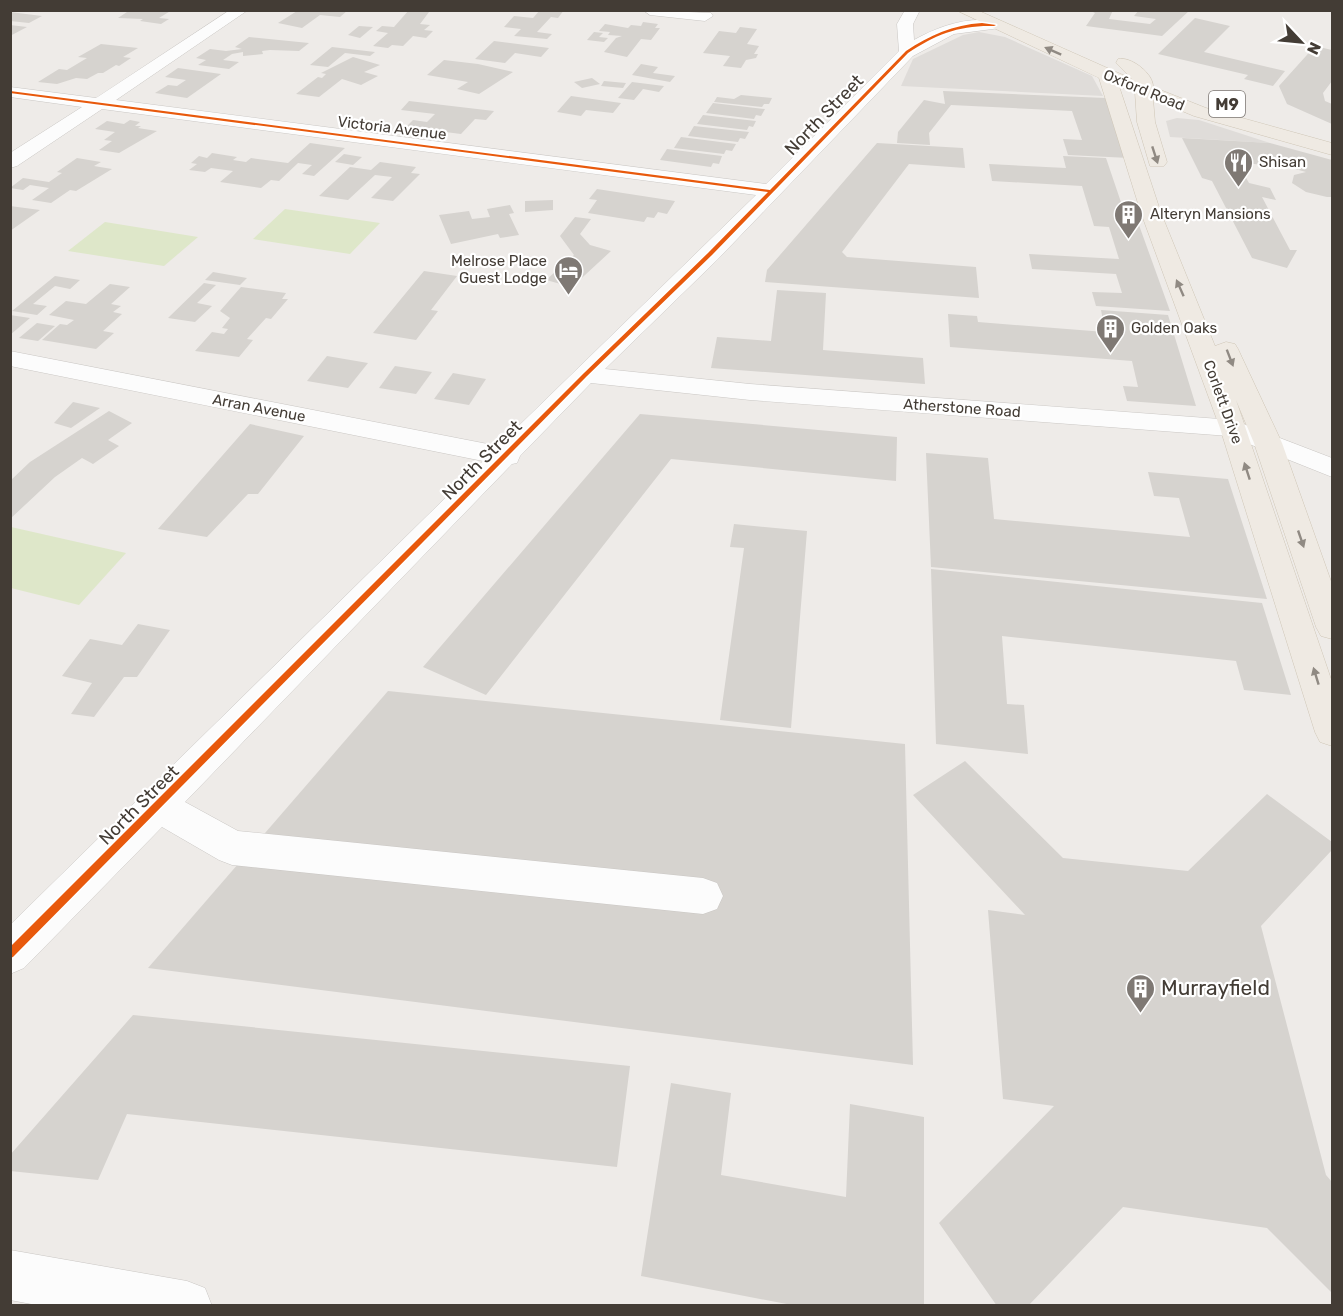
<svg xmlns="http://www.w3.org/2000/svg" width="1343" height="1316" font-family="Rubik,sans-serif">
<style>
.green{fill:#dee7c9}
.parking{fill:#dfdcd9}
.building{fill:#d6d3cf}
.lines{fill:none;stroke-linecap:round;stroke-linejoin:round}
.minor-casing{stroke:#cac7c4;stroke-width:1}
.major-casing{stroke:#cfc6b6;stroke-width:1}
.minor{fill:#fcfcfc;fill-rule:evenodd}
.major{fill:#efeae3;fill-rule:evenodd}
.cycleway-casing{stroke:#fff;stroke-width:3}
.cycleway{fill:#e8590c;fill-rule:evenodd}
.oneway{fill:#908a83}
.labels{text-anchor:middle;stroke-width:4.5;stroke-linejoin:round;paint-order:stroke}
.far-street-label{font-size:15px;fill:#433c35;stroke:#fff}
.far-poi-label{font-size:15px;fill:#433c35;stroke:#fff;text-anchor:start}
.shield{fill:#fff;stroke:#7b7672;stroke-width:1.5}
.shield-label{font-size:16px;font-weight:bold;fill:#433c35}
.street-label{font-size:18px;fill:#433c35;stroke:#fff}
.near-poi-label{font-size:21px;fill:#433c35;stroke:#fff;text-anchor:start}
</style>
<rect width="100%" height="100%" fill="#eeebe8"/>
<g class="green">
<polygon points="285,209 380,223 350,254 253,239"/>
<polygon points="105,222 198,237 164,266 68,251"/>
<polygon points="11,527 126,553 79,605 11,588"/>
</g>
<g class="parking">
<polygon points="979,32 1005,37 1092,76 1103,96 901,86 913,59 963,35"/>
<polygon points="1177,118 1199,120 1270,143 1170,137 1166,121"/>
</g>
<g class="building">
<polygon points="130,10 172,10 159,18 169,19 161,24 140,21 143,19 118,18"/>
<polygon points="348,10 340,17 320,15 302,28 278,23 297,11"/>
<polygon points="409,10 429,12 420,24 430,25 424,30 433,31 426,38 413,36 403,46 392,45 388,48 373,46 388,33 376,31 382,26 394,27"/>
<polygon points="540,10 564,10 558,18 551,17 537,32 552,34 547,39 514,36 521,29 504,27 514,16 533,18"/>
<polygon points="1089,10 1113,10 1109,19 1150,24 1156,19 1134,16 1139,10 1190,10 1162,36 1086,26 1095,13"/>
<polygon points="10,12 42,16 29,23 10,21"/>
<polygon points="1195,18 1230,26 1204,52 1285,71 1273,86 1244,79 1248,75 1158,54"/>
<polygon points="643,22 658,24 655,28 660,28 651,40 641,39 627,57 604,52 616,38 622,36 608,35 610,32 599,31 605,24 628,28 631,25 641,26"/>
<polygon points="10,25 27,27 10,36"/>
<polygon points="359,26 373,27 360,38 348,35"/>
<polygon points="740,27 757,29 747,44 759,46 754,54 758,54 756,58 746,60 741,68 723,66 730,56 703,53 719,31 736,33"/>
<polygon points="594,32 603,33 599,37 608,38 604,42 587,40"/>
<polygon points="249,37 309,43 299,51 270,50 262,51 263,54 243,56 243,52 232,54 223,60 239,62 229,69 198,65 206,60 196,58 210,49 226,51 242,49 235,47"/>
<polygon points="494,41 549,48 541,57 515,53 505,63 475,59"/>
<polygon points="101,44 138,48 123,57 131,58 119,66 116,65 103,73 98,73 87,79 76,78 57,84 38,82 59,69 67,70 87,58 78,57"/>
<polygon points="1315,46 1332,50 1332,81 1323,93 1325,101 1332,104 1332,124 1287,104 1279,86"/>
<polygon points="332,47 375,52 370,56 345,53 328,67 310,65"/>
<polygon points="353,57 380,65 364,72 378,76 361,85 342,79 319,97 296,94 318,77 322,78 326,74 321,73"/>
<polygon points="444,60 478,64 513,72 479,94 457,89 468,82 427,75"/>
<polygon points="641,64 658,67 653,73 675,76 670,82 632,75"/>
<polygon points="178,68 221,74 187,98 155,93 168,85 177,86 186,80 165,77"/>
<polygon points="592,78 600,84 582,88 574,82"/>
<polygon points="604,81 626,83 623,88 601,86"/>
<polygon points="632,82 664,86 659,92 643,89 634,100 618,98"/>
<polygon points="943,91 1106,98 1129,158 1068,155 1063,139 1082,140 1072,111 951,105 929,133 930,145 897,143 898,132 924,100 945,104"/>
<polygon points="741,95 772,98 769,104 764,104 762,107 714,102 717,97 734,99"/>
<polygon points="571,96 621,103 613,113 586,110 581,116 557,112"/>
<polygon points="409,101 494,111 486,120 475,119 461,134 406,127 413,120 427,122 435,114 401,110"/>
<polygon points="713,103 765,109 761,116 756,115 754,119 706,113"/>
<polygon points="703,115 756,121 753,127 749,126 747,130 697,124"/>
<polygon points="130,120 140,122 135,126 141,126 138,128 157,131 119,153 99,150 112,141 104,140 115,132 95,129 107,121 124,124"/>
<polygon points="694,126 749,132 745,139 740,138 738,142 688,136"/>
<polygon points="681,137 736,144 732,151 726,150 724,154 674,148"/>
<polygon points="1182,138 1270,143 1332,160 1332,197 1327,197 1306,192 1292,183 1294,175 1306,172 1274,163 1262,162 1263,165 1237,162 1249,183 1270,188 1276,200 1262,197 1290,250 1297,250 1287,268 1252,258 1212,181 1202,178"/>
<polygon points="310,143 345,148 314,176 302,174 312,165 298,163 279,181 271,180 261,188 220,182 233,171 211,168 205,172 189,170 197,164 191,163 199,156 207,158 212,153 237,157 233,160 246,162 251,158 288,163"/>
<polygon points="877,143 963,148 965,168 909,164 842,252 847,257 976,267 979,298 765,282 767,270"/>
<polygon points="667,149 722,156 719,164 713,163 711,167 660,160"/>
<polygon points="344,154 362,157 353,165 335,162"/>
<polygon points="1063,156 1106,158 1125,214 1135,214 1170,311 1096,306 1092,292 1122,293 1116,274 1032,269 1029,254 1119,259 1109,227 1094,226 1082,186 992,181 989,164 1066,168"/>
<polygon points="77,158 101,162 94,166 112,169 76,191 70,190 51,203 32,200 49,188 30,185 23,190 10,188 23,178 49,182 62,173 57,172"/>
<polygon points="380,162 416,167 411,173 420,174 393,201 371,198 392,177 375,175 348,200 319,196 350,167 371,170"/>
<polygon points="597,189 675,201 667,214 658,212 654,218 647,217 644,222 588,213 597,200 589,199"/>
<polygon points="553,200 553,210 525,212 525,201"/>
<polygon points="510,205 514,213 509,214 519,235 500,238 498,234 451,244 439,215 469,211 472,219 490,217 487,209"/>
<polygon points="10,206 40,210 10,231"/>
<polygon points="575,217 591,219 580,234 590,245 611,251 572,287 546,280 574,255 560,236"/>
<polygon points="424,271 457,276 431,310 438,311 416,340 373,333"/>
<polygon points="213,272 247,278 240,285 205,280"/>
<polygon points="55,276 80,280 70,289 55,286 33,304 47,306 37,315 12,311"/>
<polygon points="204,283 216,285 197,303 212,306 195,322 168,318"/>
<polygon points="110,284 130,287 111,304 121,306 113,312 122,314 103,331 114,333 96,349 42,340 60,324 67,325 74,320 49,315 66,301 86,304"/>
<polygon points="241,287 286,293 282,299 288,299 271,319 266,318 247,339 253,340 239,357 195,351 212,332 224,334 228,329 222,328 230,318 220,311"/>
<polygon points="777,290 826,293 823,350 923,358 925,384 711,368 717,337 771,341"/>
<polygon points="1101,310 1168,315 1196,406 1127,401 1123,386 1138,387 1132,361 950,347 948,314 977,316 978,322 1105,332"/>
<polygon points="10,315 30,318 10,335"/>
<polygon points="37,323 55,326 38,341 19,338"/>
<polygon points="327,356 368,363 348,388 307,381"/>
<polygon points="395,366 432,372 416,394 379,388"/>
<polygon points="453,373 486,379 469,405 434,399"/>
<polygon points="73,402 100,408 71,428 54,423"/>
<polygon points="109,411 132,423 108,440 119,446 93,464 82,458 55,477 10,519 10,481 30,462"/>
<polygon points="640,414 897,437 896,481 671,459 486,695 423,667"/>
<polygon points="250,424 304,436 258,494 248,494 207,537 158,529"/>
<polygon points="926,453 988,458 994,519 1190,537 1179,498 1154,496 1148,472 1228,479 1267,599 931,567"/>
<polygon points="734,524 807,531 791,728 720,720 744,548 730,547"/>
<polygon points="931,569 1262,603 1291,695 1244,690 1236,661 1002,636 1007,704 1024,705 1028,754 936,744"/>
<polygon points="138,624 170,630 137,677 124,677 94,717 71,714 92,683 62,676 90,639 122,645"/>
<polygon points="388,691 905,744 913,1065 148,968"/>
<polygon points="965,761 1063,858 1188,871 1267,794 1332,842 1332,850 1261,926 1326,1175 1332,1182 1332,1293 1267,1228 1123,1207 1028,1306 997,1306 939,1223 1054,1106 1003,1099 988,910 1025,915 913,795"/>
<polygon points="133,1015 630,1066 617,1167 127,1114 98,1180 10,1171 10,1155"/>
<polygon points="671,1083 731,1093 721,1175 846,1197 850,1104 924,1117 924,1306 797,1306 641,1276"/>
</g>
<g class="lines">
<defs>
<g id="minor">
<path d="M230 10H248L116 100 766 184 899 51 897 24 905 10H920L913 24 914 40C939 26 971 15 1000 22L1002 25 1000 28 954 34 913 56 718 259 605 369 750 384 1233 420 1332 458V477L1229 436 750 400 591 383 520 456 517 463 512 464 185 802 238 831 703 878 717 883 723 896 717 909 703 914 232 865 219 860 162 827 24 968 10 974V925L483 461 10 366V351L498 446 756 195 102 109 17 166 10 168V153L82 107 10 97V87L96 98Z"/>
<polygon points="643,10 711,13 713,16 705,21 650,15"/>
<polygon points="10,1250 187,1281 205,1288 212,1306 42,1306 10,1300"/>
</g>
<path id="major" d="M956 10H977L1132 79 1116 63 1118 59C1131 56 1154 74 1153 87L1206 108 1332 143V155L1194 116 1153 99 1155 122 1167 162 1164 166H1150L1137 122 1135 92 1119 86 1161 213 1215 346 1226 342 1235 344 1238 349 1282 443 1332 584V639L1321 636 1316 627 1254 443 1236 400 1332 682V746L1320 742 1315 732 1220 428 1141 213 1099 78Z"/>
</defs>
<use href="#minor" class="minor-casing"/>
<use href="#major" class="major-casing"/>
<use href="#minor" class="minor"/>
<use href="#major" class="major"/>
<defs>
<path id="cycleway" d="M982 23 996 25 994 26C960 25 936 34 908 53L712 255 587 376 13 957 10 958V947L583 374 708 253 768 192 10 93V91L770 190 906 51C930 35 953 25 982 23Z"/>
</defs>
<use href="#cycleway" class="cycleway-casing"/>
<use href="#cycleway" class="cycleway"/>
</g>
<defs><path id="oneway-solid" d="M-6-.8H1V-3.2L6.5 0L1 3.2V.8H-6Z" transform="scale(1.5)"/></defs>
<g class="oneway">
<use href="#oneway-solid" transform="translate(1053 51) rotate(-156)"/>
<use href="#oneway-solid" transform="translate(1155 155) rotate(72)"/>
<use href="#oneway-solid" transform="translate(1180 288) rotate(-114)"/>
<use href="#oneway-solid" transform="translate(1230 358) rotate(69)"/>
<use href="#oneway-solid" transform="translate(1247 471) rotate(-108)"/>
<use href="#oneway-solid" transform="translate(1301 539) rotate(71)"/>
<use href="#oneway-solid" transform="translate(1316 676) rotate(-107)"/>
</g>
<defs>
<symbol id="restaurant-pin" viewBox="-11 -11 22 30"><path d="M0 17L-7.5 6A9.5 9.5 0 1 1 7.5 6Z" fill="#7f7974" stroke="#fff"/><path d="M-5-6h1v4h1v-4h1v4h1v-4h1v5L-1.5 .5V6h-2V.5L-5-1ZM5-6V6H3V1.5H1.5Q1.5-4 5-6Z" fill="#fff"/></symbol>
<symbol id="building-pin" viewBox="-11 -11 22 30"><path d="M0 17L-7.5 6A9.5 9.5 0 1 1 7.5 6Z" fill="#7f7974" stroke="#fff"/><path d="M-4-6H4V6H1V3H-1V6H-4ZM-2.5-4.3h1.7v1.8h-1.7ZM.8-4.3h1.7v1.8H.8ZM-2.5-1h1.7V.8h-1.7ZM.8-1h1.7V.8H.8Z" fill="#fff"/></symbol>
<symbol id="hotel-pin" viewBox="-11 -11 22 30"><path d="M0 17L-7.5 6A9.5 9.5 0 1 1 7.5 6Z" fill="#7f7974" stroke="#fff"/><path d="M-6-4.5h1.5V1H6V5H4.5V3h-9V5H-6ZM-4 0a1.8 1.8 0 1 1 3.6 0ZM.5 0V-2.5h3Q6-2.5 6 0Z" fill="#fff"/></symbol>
</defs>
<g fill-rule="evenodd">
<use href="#restaurant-pin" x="1222" y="146" width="33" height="45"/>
<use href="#building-pin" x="1112" y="198" width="33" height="45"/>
<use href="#hotel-pin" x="552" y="254" width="33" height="45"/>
<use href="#building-pin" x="1094" y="312" width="33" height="45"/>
<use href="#building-pin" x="1124" y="972" width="33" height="45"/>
</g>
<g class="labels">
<g class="far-street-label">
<text transform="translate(1144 90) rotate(22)" y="5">Oxford Road</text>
<text transform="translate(392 128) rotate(7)" y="5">Victoria Avenue</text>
<text transform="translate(1223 402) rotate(70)" y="5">Corlett Drive</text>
<text transform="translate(259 408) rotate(11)" y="5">Arran Avenue</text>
<text transform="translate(962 408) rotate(4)" y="5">Atherstone Road</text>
</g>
<g class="far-poi-label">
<text x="1259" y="167">Shisan</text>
<text x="1150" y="219">Alteryn Mansions</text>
<text x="547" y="266" text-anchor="end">Melrose Place<tspan x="547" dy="17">Guest Lodge</tspan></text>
<text x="1131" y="333">Golden Oaks</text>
</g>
<rect class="shield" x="1209" y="91" width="36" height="26" rx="4.5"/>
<g class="shield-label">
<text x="1227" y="110">M9</text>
</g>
<g class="street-label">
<text transform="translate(824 115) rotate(-46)" y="6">North Street</text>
<text transform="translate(482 460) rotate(-45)" y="6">North Street</text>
<text transform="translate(139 805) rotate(-45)" y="6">North Street</text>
</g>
<g class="near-poi-label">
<text x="1161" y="995">Murrayfield</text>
</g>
</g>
<rect width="1343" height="1316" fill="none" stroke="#433c35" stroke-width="24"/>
<g transform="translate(1301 42) rotate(116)" stroke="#ffffff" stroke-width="4.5" paint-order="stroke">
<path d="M0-4.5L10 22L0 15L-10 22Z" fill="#433c35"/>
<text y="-9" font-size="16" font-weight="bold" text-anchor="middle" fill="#433c35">N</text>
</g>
</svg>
